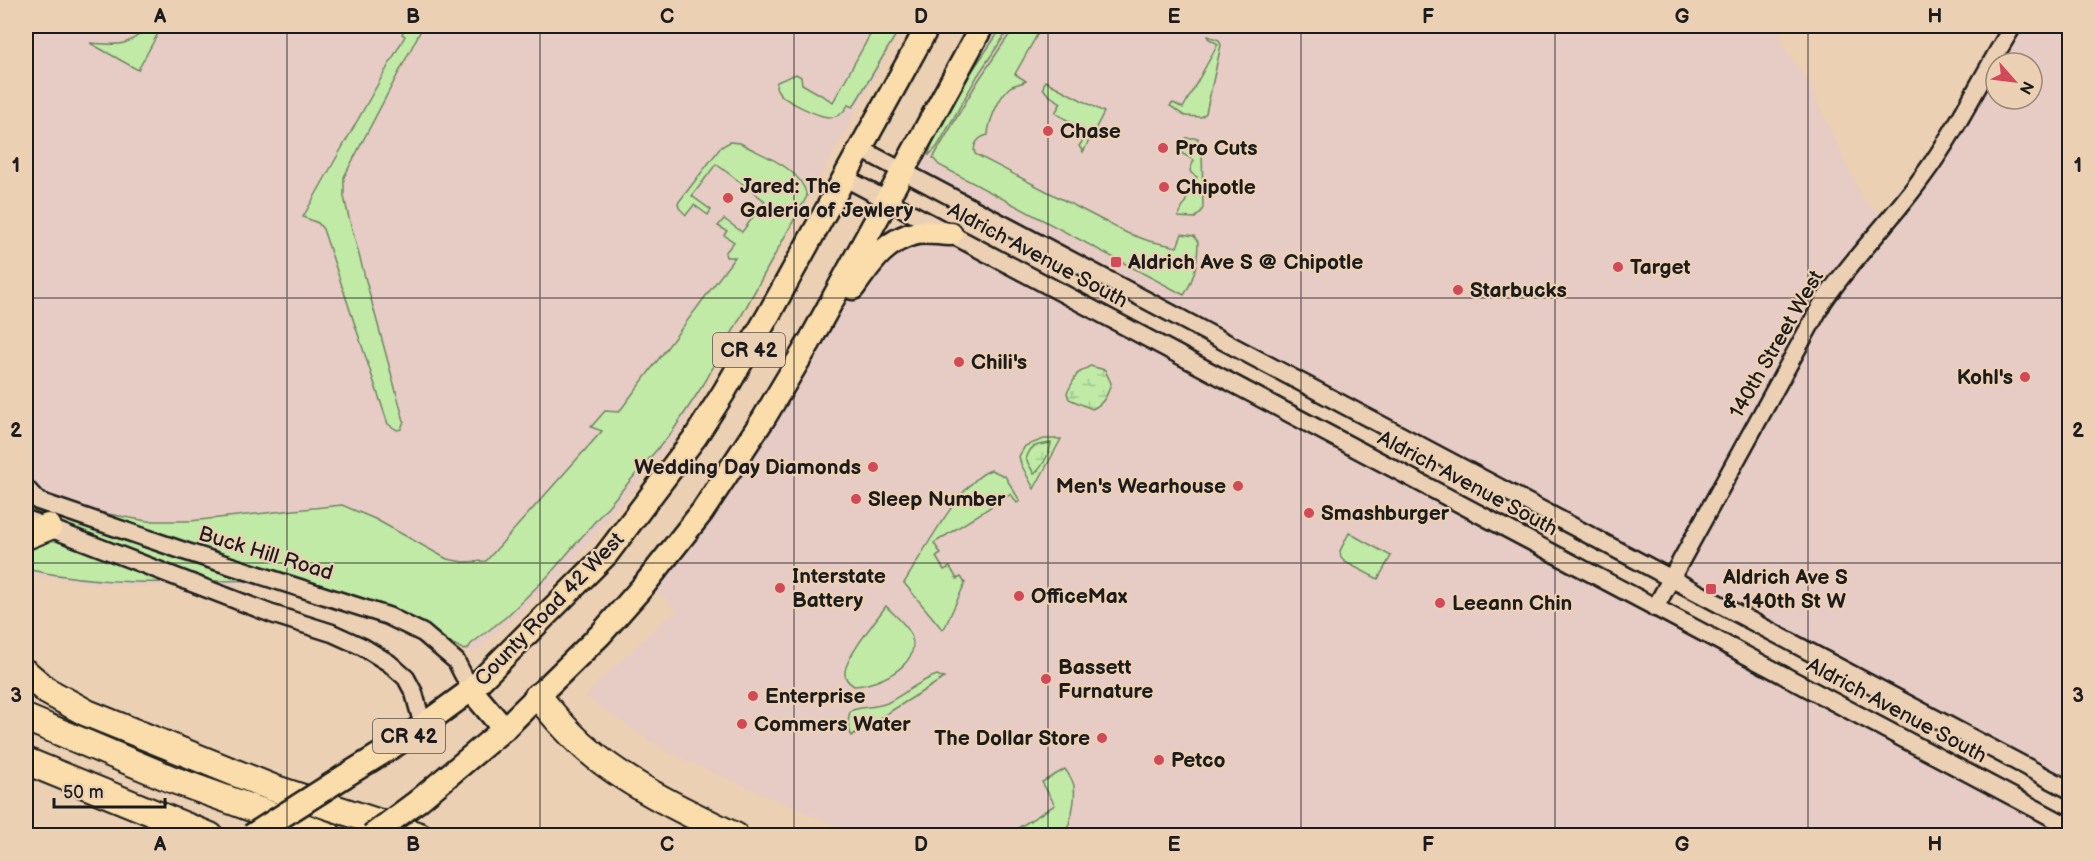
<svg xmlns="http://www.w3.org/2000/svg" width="2095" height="861" font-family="'Balsamiq Sans',sans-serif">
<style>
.built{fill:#e7cbc5;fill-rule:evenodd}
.grass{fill:#c0eaa6;stroke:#6e8361;stroke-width:1.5}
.wetland{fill:url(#wetland-marsh);stroke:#6e8361;stroke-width:1.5}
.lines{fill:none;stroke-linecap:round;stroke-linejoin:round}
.tertiary-casing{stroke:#1c1c1c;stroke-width:21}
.trunk-casing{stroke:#1c1c1c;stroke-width:27}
.motorway-casing{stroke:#1c1c1c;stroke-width:30}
.tertiary{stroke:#ecd0b3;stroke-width:16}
.trunk{stroke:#faddab;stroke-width:22}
.motorway{stroke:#faddab;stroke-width:26}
.trunk-bridge-casing{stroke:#1c1c1c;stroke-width:27;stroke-linecap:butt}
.trunk-bridge{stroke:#faddab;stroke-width:22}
.grid{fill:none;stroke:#1c1c1c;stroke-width:1.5;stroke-opacity:0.55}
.poi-dot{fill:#d1495b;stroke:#ecd0b3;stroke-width:2}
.labels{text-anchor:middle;stroke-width:4.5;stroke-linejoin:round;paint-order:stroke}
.shield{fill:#ecd0b3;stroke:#5a5249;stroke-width:1.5}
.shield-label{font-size:20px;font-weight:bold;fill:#1c1c1c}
.poi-label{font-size:21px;font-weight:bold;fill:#1c1c1c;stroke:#ecd0b3;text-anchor:start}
.street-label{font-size:21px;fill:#1c1c1c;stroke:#ecd0b3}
.neatline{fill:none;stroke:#1c1c1c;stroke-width:2}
.grid-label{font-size:20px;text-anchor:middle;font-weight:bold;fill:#1c1c1c}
</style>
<defs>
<pattern id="wetland-marsh" width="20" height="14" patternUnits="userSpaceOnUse" patternTransform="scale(1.5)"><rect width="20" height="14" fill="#c0eaa6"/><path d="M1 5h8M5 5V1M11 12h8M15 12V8" fill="none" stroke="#a4c88e"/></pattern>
</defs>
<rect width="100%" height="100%" fill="#ecd0b3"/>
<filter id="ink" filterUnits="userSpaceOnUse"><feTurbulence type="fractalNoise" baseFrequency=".0167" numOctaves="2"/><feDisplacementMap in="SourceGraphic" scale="12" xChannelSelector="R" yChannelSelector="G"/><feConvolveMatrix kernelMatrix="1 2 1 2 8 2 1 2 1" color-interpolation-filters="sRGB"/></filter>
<g filter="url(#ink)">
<g class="built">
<polygon points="26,26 903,26 678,434 563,574 472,654 393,614 303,587 245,585 146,586 98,584 26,574"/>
<path d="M982 26H1779L1782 40 1789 57 1810 82 1815 99 1864 201 1889 219 1904 201 2008 26H2069V790L903 171ZM1996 63H2032V99H1996Z"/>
<polygon points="951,234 2069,827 2069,835 857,835 687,761 653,743 586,697 593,687 661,623 676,612 667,600 645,584 764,418 874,258 890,245"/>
</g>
<g class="grass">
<path d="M148 26H162L138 70 90 43C118 45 128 48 148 26Z"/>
<polygon points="406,26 423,26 344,177 344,197 349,218 404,421 401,429 397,430 388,424 323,229 318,223 303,217 405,36 402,34"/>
<path d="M875 26H901L853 107 848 105C844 112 838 118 829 117 819 117 788 102 781 95 780 94 776 88 776 87L777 82 796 74 801 77 802 84 833 102Z"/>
<polygon points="1003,26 1011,26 978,75 937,147 928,156 933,141 970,74"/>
<path d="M1015 26H1042L1015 74 1026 81C1021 84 1014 84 1009 88 999 97 988 123 988 135 979 137 972 144 975 154L1127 233 1149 241 1177 247 1182 234 1194 236 1198 242C1198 260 1194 280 1184 295L939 165 933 158 978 81Z"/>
<polygon points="1208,36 1219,40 1221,45 1206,113 1201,117 1185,116 1170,106 1173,103 1183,108 1218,44 1208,38"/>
<path d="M1045 81 1104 112 1083 152 1079 146 1084 139 1083 129 1055 113 1061 103C1053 98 1048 96 1043 88Z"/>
<polygon points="1186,138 1198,138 1198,145 1202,146 1203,208 1201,212 1195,218 1178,217 1197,177 1191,173 1190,170 1194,160 1181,153 1184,148 1182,147"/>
<path d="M730 142 740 143C763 156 801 167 807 196L705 382 672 432 548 576 506 617 471 644 468 649 464 650C417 623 371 595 318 586 258 575 195 584 135 582 98 581 61 577 26 569V490L81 509 147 521H190L342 505 375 519 447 559 463 562 486 561 602 431 591 427 605 411 619 412 735 257H726L725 253 734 242 724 235 727 231 718 226 724 219 742 232 765 201 716 164 692 196 711 210 708 215 694 205 686 215 679 208 678 203 721 147Z"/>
<polygon points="1044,439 1061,439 1034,489 1021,464 1019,456 1025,446"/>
<path d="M991 470 1005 476 1020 501 1017 503 1011 494 934 543 941 554 936 557 944 570 950 567 957 579 961 577 965 583 945 627 942 629 904 583C921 556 962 479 991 470Z"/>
<polygon points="1349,533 1391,556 1378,579 1345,562 1341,558 1340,551"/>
<path d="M886 606C893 614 904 622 909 631 927 663 879 685 854 686 849 683 844 678 845 671 847 656 876 620 886 606Z"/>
<path d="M937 675 944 678 851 736 848 722 850 711C862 706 875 708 887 703 904 695 918 681 937 675Z"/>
<path d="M1065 769C1068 774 1073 780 1074 786 1076 801 1070 822 1065 835H1007L1055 805 1042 782Z"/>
</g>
<g class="wetland">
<path d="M1090 366 1105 370 1111 383C1108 394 1104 404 1092 409L1069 399 1067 393 1077 374Z"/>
<path d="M1051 443C1050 453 1042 468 1034 474L1026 459C1032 443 1035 446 1051 443Z"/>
</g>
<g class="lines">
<defs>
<g id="tertiary">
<polyline points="861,149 2070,790"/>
<polyline points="845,178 2070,827"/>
<polyline points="26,488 38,501 184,551 388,616 423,633 456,661 471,690"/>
<polyline points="26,519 272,614 332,633 363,647 389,663 406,678 414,693 423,726"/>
<path d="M1655 608 1823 302C1853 257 1892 220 1923 176 1958 129 1982 75 2013 26"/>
</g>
<g id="trunk">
<path d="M853 288C870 264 886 239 917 233 927 231 940 234 951 234"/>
<polyline points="471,690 504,729"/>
<polyline points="345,776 400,742 471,690 606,555 696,436 724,392 769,314 928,26"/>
<polyline points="418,801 504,729 600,635 645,584 702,512 764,418 810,341 982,26"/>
</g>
<g id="motorway">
<polyline points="26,536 48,527"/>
<polyline points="26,673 47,691 87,713 273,788 420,836"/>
<path d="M538 696C553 715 569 734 588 750 628 785 686 812 735 836"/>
<polyline points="26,718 171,779 329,836"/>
<polyline points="26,761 210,836"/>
</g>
</defs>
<use href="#tertiary" class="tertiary-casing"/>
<use href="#trunk" class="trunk-casing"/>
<use href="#motorway" class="motorway-casing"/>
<use href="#tertiary" class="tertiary"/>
<use href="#trunk" class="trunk"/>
<use href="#motorway" class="motorway"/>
<defs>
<g id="trunk-bridge">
<polyline points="251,836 345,776"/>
<polyline points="371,836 418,801"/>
</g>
</defs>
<use href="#trunk-bridge" class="trunk-bridge-casing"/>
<use href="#trunk-bridge" class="trunk-bridge"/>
</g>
</g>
<path class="grid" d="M287 26V836M540 26V836M794 26V836M1048 26V836M1301 26V836M1555 26V836M1808 26V836M26 298H2070M26 563H2070"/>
<g class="poi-dot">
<circle cx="1048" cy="131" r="6"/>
<circle cx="1163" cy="148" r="6"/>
<circle cx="1164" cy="187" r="6"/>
<circle cx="728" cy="198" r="6"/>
<rect x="1110" y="256" width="12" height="12" rx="3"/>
<circle cx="1618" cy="267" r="6"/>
<circle cx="1458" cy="290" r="6"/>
<circle cx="959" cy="362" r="6"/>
<circle cx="2025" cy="377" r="6"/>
<circle cx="873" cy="467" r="6"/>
<circle cx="1238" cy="486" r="6"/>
<circle cx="856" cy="499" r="6"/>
<circle cx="1309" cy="513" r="6"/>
<circle cx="780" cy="588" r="6"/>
<rect x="1705" y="583" width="12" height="12" rx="3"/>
<circle cx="1019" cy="596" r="6"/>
<circle cx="1440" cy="603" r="6"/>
<circle cx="1046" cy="679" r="6"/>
<circle cx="753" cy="696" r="6"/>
<circle cx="742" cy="724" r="6"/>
<circle cx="1102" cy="738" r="6"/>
<circle cx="1159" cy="760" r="6"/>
</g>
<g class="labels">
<g class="shield">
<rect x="713" y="333" width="72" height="34" rx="4.5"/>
<rect x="373" y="719" width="72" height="34" rx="4.5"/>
</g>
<g class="shield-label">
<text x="749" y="357">CR 42</text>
<text x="409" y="743">CR 42</text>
</g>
<g class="poi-label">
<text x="1060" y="138">Chase</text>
<text x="1175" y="155">Pro Cuts</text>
<text x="740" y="193">Jared: The<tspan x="740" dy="24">Galeria of Jewlery</tspan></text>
<text x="1176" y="194">Chipotle</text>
<text x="1128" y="269">Aldrich Ave S @ Chipotle</text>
<text x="1630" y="274">Target</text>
<text x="1470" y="297">Starbucks</text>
<text x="971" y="369">Chili's</text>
<text x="2013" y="384" text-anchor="end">Kohl's</text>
<text x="861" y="474" text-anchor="end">Wedding Day Diamonds</text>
<text x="1226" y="493" text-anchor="end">Men's Wearhouse</text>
<text x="868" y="506">Sleep Number</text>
<text x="1321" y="520">Smashburger</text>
<text x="792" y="583">Interstate<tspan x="792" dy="24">Battery</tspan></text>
<text x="1723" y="584">Aldrich Ave S<tspan x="1723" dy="24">&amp; 140th St W</tspan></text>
<text x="1031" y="603">OfficeMax</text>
<text x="1452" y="610">Leeann Chin</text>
<text x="1058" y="674">Bassett<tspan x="1058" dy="24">Furnature</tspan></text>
<text x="765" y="703">Enterprise</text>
<text x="754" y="731">Commers Water</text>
<text x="1090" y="745" text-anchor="end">The Dollar Store</text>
<text x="1171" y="767">Petco</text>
</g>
<g class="street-label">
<text transform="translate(1038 255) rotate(28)" y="7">Aldrich Avenue South</text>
<text transform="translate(1776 344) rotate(-60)" y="7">140th Street West</text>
<text transform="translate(1468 483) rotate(28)" y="7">Aldrich Avenue South</text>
<text transform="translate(266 553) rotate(17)" y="7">Buck Hill Road</text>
<text transform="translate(549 609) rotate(-46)" y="7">County Road 42 West</text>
<text transform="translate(1897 710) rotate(28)" y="7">Aldrich Avenue South</text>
</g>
</g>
<rect width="2095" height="861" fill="none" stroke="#ecd0b3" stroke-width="66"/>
<g transform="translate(2014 81) rotate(118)"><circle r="28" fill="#ecd0b3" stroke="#998877" stroke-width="1.5"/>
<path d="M0-4.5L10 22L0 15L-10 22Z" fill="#d1495b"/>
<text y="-9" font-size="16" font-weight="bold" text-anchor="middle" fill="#1c1c1c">N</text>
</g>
<path d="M54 798v9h111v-9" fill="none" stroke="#1c1c1c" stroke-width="3"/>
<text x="63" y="798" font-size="18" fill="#1c1c1c" stroke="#ecd0b3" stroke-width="4.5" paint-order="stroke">50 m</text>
<rect x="33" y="33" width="2029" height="795" class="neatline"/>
<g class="grid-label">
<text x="160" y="23">A</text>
<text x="413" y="23">B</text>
<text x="667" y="23">C</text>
<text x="921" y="23">D</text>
<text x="1174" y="23">E</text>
<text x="1428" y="23">F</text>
<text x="1682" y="23">G</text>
<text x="1935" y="23">H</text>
<text x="16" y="172">1</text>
<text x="2078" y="172">1</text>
<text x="16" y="437">2</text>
<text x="2078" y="437">2</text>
<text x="16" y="702">3</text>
<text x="2078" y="702">3</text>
<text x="160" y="851">A</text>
<text x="413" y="851">B</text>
<text x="667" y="851">C</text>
<text x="921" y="851">D</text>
<text x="1174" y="851">E</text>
<text x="1428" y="851">F</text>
<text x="1682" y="851">G</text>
<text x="1935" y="851">H</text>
</g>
</svg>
